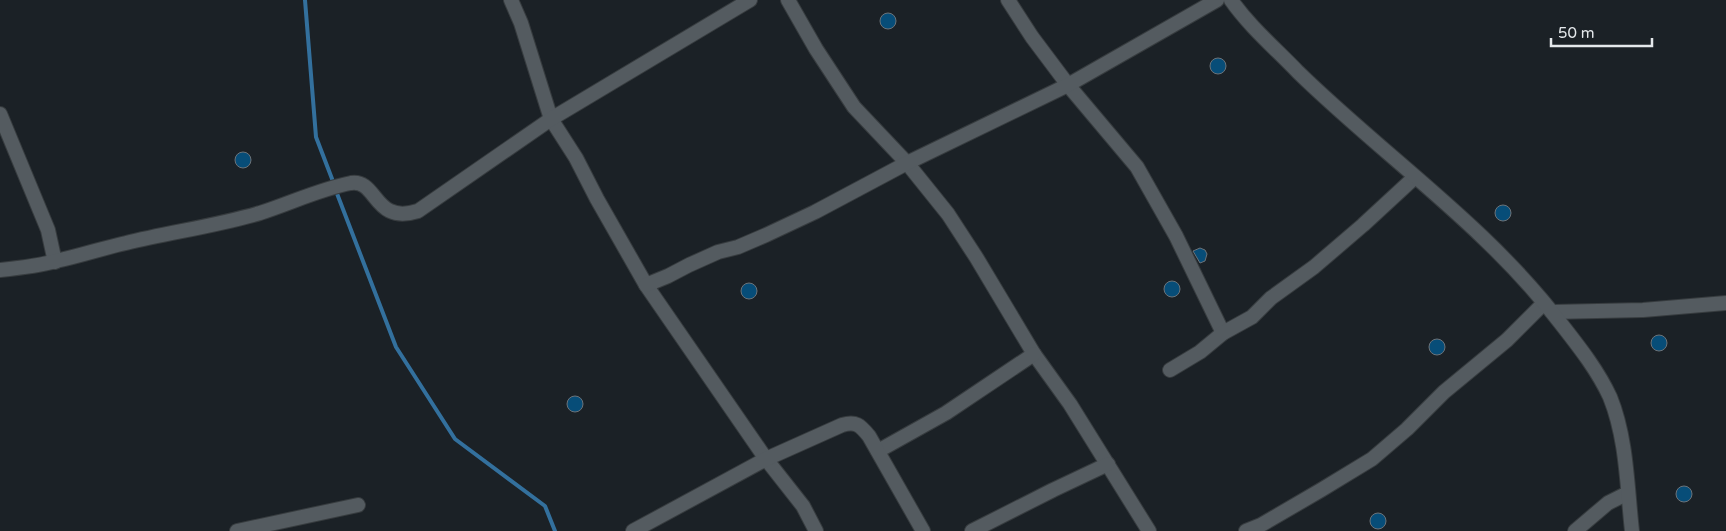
<svg xmlns="http://www.w3.org/2000/svg" width="1726" height="531" font-family="'Varela Round',sans-serif">
<style>
.lines{fill:none;stroke-linecap:round;stroke-linejoin:round}
.stream{stroke:#33709d;stroke-width:4}
.building{fill:#074d78;stroke:#6c7379}
.minor-casing{stroke:#373c3f;stroke-width:16}
.tertiary-casing{stroke:#373c3f;stroke-width:16}
.minor{stroke:#545b60;stroke-width:14}
.tertiary{stroke:#545b60;stroke-width:14}
</style>
<rect width="100%" height="100%" fill="#1b2126"/>
<g class="lines">
<g class="stream">
<polyline points="305,0 316,137 334,184"/>
<polyline points="336,191 396,347 455,439 545,506 555,531"/>
</g>
</g>
<g class="building">
<circle cx="888" cy="21" r="8"/>
<circle cx="1218" cy="66" r="8"/>
<circle cx="243" cy="160" r="8"/>
<circle cx="1503" cy="213" r="8"/>
<polygon points="1200,248 1205,250 1207,254 1205,261 1200,263 1193,251"/>
<circle cx="1172" cy="289" r="8"/>
<circle cx="749" cy="291" r="8"/>
<circle cx="1659" cy="343" r="8"/>
<circle cx="1437" cy="347" r="8"/>
<circle cx="575" cy="404" r="8"/>
<circle cx="1684" cy="494" r="8"/>
<circle cx="1378" cy="521" r="8"/>
</g>
<g class="lines">
<defs>
<g id="minor">
<polyline points="511,0 521,23 551,119 576,158 597,199 646,285 766,459 803,506 816,531"/>
<polyline points="788,0 816,49 854,107 907,163 948,214 976,257 1034,354 1070,404 1149,531"/>
<polyline points="1008,0 1032,37 1068,85 1137,167 1176,236 1223,333"/>
<polyline points="0,114 48,230 55,262"/>
<path d="M0 270C19 268 38 266 56 261 80 256 103 248 126 243 171 232 216 226 260 213 291 203 320 189 351 183 378 179 373 225 418 211L551 119 750 0"/>
<polyline points="646,285 668,276 689,265 718,252 738,247 766,235 815,212 907,163 1068,85 1217,0"/>
<polyline points="1552,312 1643,310 1726,303"/>
<polyline points="1170,370 1200,352 1223,333 1252,317 1271,298 1314,267 1363,225 1415,177"/>
<polyline points="878,451 946,413 1034,354"/>
<polyline points="237,531 358,505"/>
<path d="M633 531 766 459 842 425C856 421 860 425 869 436L923 531"/>
<polyline points="972,531 1053,490 1108,464"/>
<polyline points="1246,531 1261,525 1321,490 1372,459 1407,429 1444,392 1507,340 1544,303"/>
<polyline points="1575,531 1608,503 1628,493"/>
</g>
<path id="tertiary" d="M1231 0C1250 27 1275 48 1298 72 1385 157 1488 227 1562 325 1580 348 1598 371 1610 397 1627 439 1627 487 1632 531"/>
</defs>
<use href="#minor" class="minor-casing"/>
<use href="#tertiary" class="tertiary-casing"/>
<use href="#minor" class="minor"/>
<use href="#tertiary" class="tertiary"/>
</g>
<path d="M1551 38v8h101v-8" fill="none" stroke="#e4e8eb" stroke-width="2.5"/>
<text x="1558" y="38" font-size="15" fill="#e4e8eb" stroke="#1b2126" stroke-width="4" paint-order="stroke">50 m</text>
</svg>
